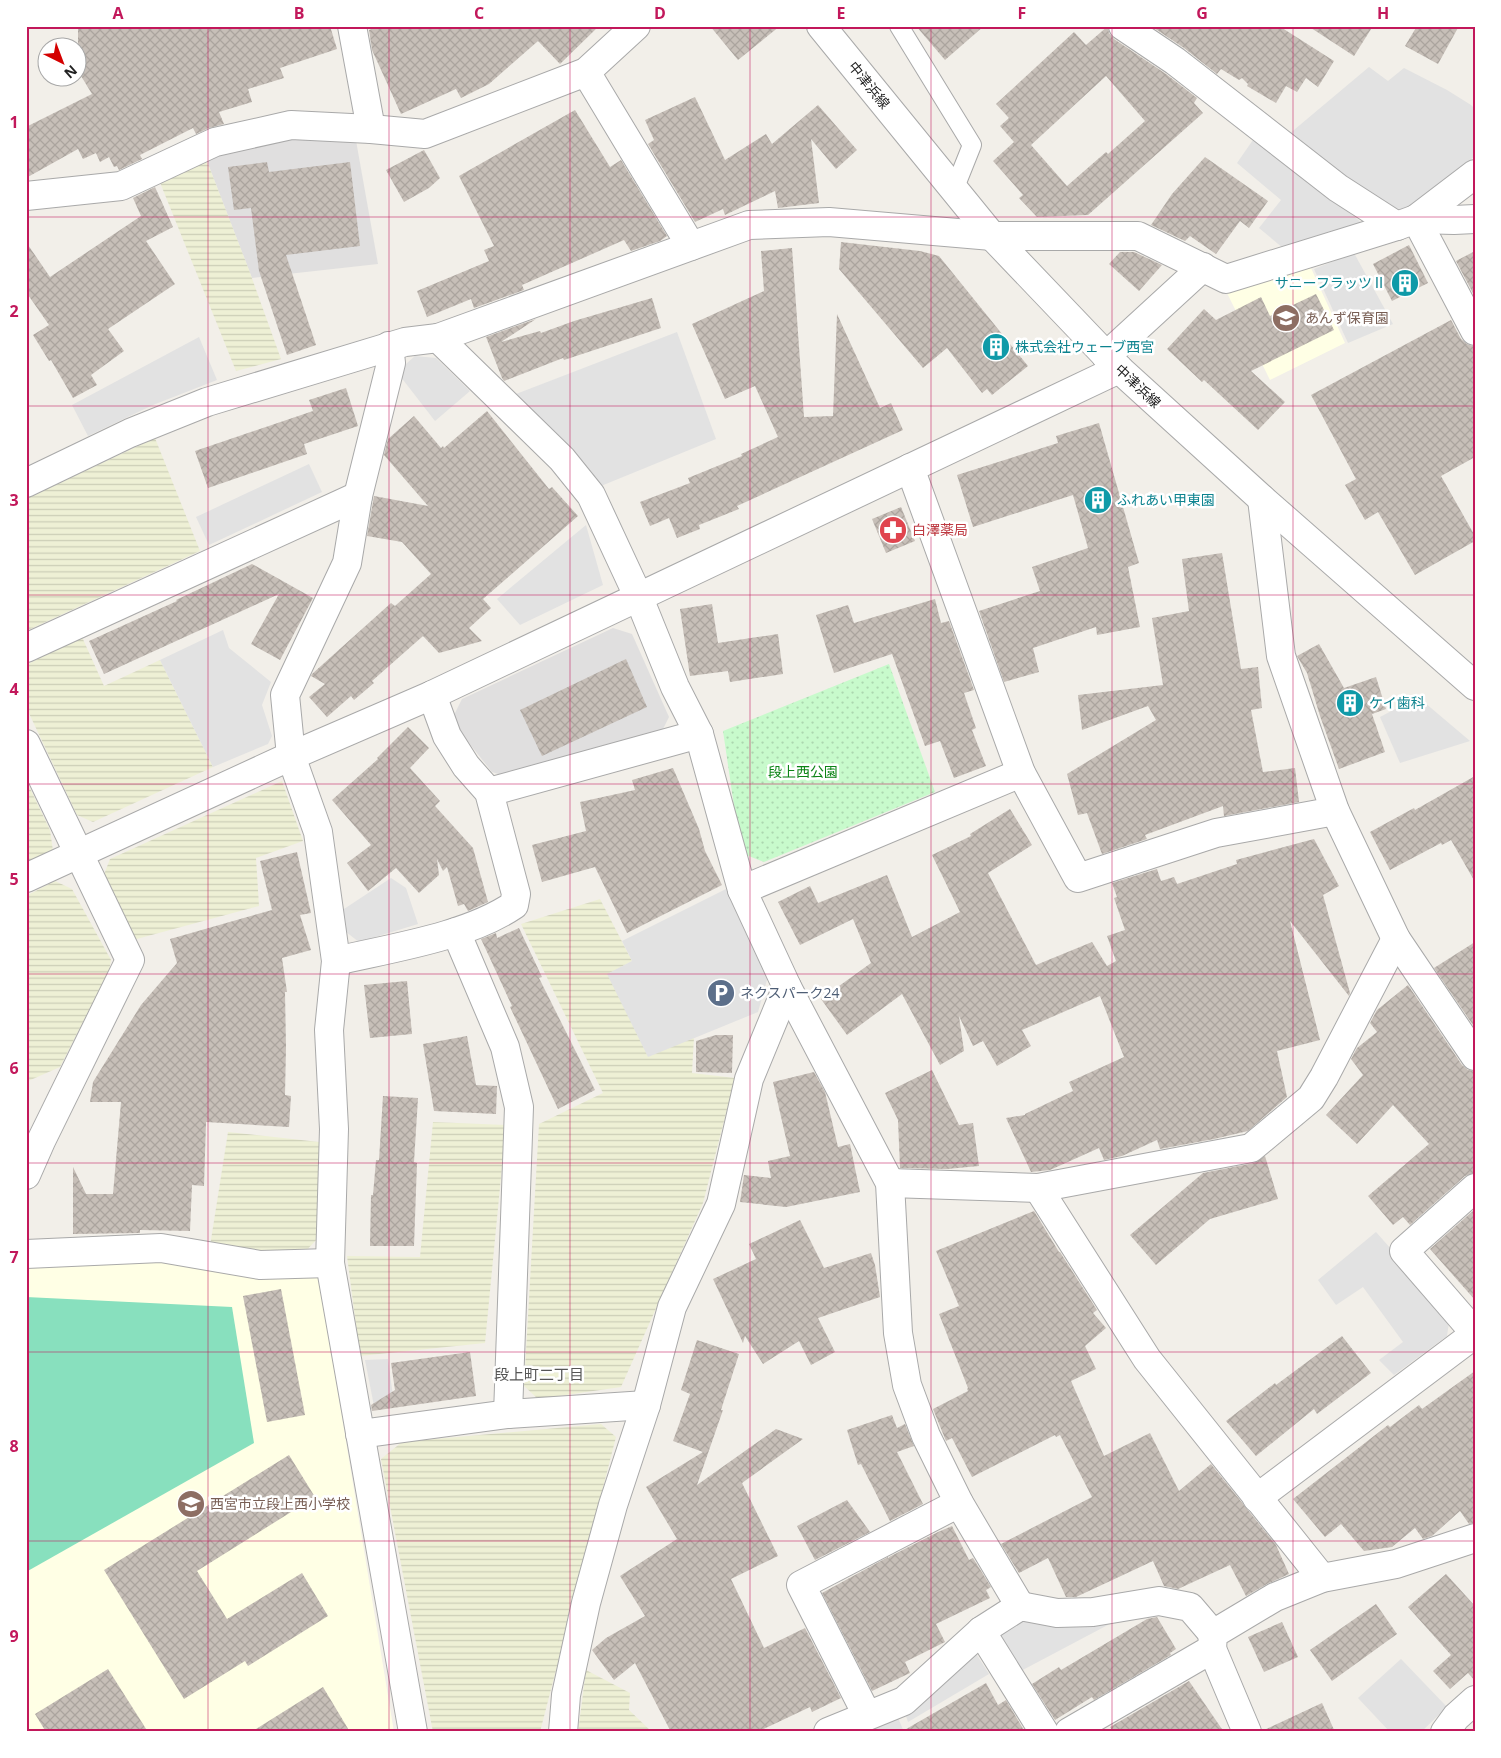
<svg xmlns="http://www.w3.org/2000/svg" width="1501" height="1758" font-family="'Open Sans','Noto Sans JP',sans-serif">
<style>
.residential{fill:#e0dfdf}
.education{fill:#ffffe5}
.farmland{fill:url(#farmland-rules)}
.park{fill:url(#park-dots)}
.pitch{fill:#88e0be}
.parking{fill:#e2e2e2}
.building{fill:url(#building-cross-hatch);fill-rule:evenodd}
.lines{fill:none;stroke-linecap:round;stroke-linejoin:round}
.service-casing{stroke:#a9a9a9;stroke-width:20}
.minor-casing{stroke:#a9a9a9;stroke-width:30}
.tertiary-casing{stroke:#a9a9a9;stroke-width:30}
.service{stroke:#fff;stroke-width:18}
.minor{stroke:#fff;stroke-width:28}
.tertiary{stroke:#fff;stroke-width:28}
.grid{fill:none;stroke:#c2185b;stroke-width:1;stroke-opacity:0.55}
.labels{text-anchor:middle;stroke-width:5;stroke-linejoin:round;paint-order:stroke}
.street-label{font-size:14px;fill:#222;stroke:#fff}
.culture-label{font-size:14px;fill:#0d838f;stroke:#fff;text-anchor:start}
.education-label{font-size:14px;fill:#785e54;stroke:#fff;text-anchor:start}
.health-label{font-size:14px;fill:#be3a42;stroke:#fff;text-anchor:start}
.park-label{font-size:14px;fill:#0c8416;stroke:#fff}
.service-label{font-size:14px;fill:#4e5e75;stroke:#fff;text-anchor:start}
.neighbourhood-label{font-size:15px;fill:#555;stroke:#fff}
.neatline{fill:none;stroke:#c2185b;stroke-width:2}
.grid-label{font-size:16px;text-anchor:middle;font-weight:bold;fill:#c2185b}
</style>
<defs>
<pattern id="farmland-rules" width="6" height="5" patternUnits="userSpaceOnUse" patternTransform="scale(1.25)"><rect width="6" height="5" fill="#eef0d5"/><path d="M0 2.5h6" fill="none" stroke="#ccceb7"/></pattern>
<pattern id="park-dots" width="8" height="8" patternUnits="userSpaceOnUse" patternTransform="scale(1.25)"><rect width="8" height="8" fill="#c8facc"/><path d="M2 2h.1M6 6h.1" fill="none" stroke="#acd6af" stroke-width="1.8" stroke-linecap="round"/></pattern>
<pattern id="building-cross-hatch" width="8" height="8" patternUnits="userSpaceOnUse" patternTransform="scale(1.25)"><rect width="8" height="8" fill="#c7bfb8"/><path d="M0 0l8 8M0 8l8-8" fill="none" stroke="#aba49e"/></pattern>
</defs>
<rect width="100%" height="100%" fill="#f2efe9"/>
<g class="residential">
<polygon points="298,134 355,135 378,264 252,278 205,156"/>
<polygon points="613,628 632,634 669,717 660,735 511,778 492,772 461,733 454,715 462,699"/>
</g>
<g class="education">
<polygon points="1311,268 1345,343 1270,380 1227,293"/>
<polygon points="157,1258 318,1272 394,1732 26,1732 26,1263"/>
</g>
<g class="farmland">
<polygon points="205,156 249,270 281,359 236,371 159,180"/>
<polygon points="155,438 200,551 26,631 26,499"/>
<polygon points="82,637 104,686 160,660 213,767 93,822 77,815 26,707 26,665"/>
<polygon points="26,780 50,830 53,851 26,863"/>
<polygon points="282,781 303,841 256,858 259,906 133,940 103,877 110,859"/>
<polygon points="55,881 72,889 111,960 109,971 60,1067 26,1082 26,896"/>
<polygon points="600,899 632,961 608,974 648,1056 694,1037 692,1073 735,1078 703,1203 621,1387 538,1399 524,1386 539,1124 603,1093 521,924"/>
<polygon points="433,1122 506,1125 485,1343 360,1356 347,1256 420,1257"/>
<polygon points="228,1132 319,1142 319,1237 303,1254 210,1246"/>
<polygon points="601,1424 616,1437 540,1732 433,1732 381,1459 402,1442"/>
<polygon points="586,1670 630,1693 629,1710 652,1732 578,1732"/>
</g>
<polygon class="park" points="889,664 935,792 764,862 741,853 723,731"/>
<polygon class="pitch" points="26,1297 232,1307 254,1443 26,1572"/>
<g class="parking">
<polygon points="1369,67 1388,81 1404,68 1447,90 1471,105 1475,109 1475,156 1405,211 1379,203 1288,135"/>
<polygon points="1255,137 1362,223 1289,253 1259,228 1281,200 1237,163"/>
<polygon points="1354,253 1393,324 1348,343 1314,269"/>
<polygon points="677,332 716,439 601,486 516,394"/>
<polygon points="199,337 217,380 153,405 88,436 72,405"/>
<polygon points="415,356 436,358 470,391 435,421 397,372"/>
<polygon points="309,464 322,492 209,545 196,517"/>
<polygon points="586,525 603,585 520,625 497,599"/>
<polygon points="223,630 229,648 271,682 262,705 272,736 268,744 213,767 160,660"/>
<polygon points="1418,697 1470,741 1400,763 1380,717"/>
<polygon points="391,878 406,888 418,924 359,942 341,928 341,911"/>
<polygon points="726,889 769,973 758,1012 648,1057 607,974 632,961 622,941"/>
<polygon points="1376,1232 1450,1316 1447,1336 1394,1375 1379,1360 1403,1342 1363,1287 1336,1305 1318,1280"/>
<polygon points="388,1359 394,1404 374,1406 365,1360"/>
<polygon points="1121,1618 1017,1673 995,1634 1023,1619"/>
<polygon points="975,1652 989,1674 908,1722 905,1713"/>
<polygon points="1401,1659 1447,1707 1421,1732 1390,1732 1358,1698"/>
<polygon points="896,1713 904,1732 846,1732"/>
</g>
<g class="building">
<polygon points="78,26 330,26 337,49 280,68 284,78 248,89 252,102 219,112 224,124 209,128 196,134 193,128 140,155 142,159 119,170 117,166 114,167 109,157 100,162 96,153 83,159 78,149 26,178 26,127 92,94 78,71"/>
<polygon points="380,26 599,26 560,64 538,41 489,84 461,98 456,89 401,114 372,50 369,30"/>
<polygon points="710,26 780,26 738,60"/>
<polygon points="916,26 984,26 945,60"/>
<path d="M1108 26 1109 33 1114 39 1166 74 1197 98 1194 103 1203 113 1088 215 1037 217 1019 198 1023 195 993 161 1014 142 1000 126 1009 118 996 104 1074 32 1086 45ZM1106 76 1145 121 1108 154 1106 152 1067 186 1031 145Z"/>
<polygon points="1151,26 1279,26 1334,61 1318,87 1306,78 1297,92 1286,86 1276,103 1247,86 1248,84 1242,78 1239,80 1221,69 1217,74 1184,48"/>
<polygon points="1308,26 1373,26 1354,56"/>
<polygon points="1417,26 1459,26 1438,64 1405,46"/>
<polygon points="695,97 725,160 766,134 772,144 818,105 857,150 836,169 811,139 819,203 778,208 775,191 725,215 723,209 695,222 648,144 654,140 645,120"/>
<polygon points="575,110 610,167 621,160 667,236 660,241 631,251 624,240 522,285 524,290 474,308 471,299 427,317 417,291 489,261 484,250 494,246 459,176"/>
<polygon points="424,150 440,178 429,188 404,202 386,170"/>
<polygon points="1205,157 1268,201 1249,228 1240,221 1216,254 1190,236 1185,241 1151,225 1172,194"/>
<polygon points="267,162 269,172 350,162 360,246 286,255 316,345 287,355 259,271 251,208 234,210 228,167"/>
<polygon points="155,187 173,227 146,241 175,284 108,329 124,351 91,375 97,385 73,398 51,360 49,361 33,335 49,325 26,292 26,242 50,277 141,216 133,198"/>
<polygon points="841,242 920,251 939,256 1028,366 992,395 987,389 982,393 947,348 923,368 839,269"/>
<polygon points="1409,245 1428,283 1392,301 1373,264"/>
<polygon points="792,248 804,417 833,416 837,314 880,408 891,403 903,430 737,506 739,509 699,525 700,529 677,538 669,518 650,526 640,502 690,483 688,478 742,456 741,454 778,437 755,386 725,399 692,324 764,291 761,251"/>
<polygon points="1475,251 1475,297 1456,261"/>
<polygon points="1120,252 1134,252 1162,265 1139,291 1109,264"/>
<polygon points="1316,294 1334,330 1251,371 1285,402 1258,430 1204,380 1202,382 1167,349 1204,309 1216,320 1261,297 1270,316"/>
<polygon points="652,298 661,328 564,360 563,358 504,381 502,378 486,337 536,319 501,342 540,331 541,333 574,321"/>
<polygon points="1451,320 1461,339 1467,344 1475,347 1475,457 1441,476 1475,536 1475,541 1415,575 1378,512 1365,520 1345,485 1356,479 1311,395"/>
<polygon points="346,388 358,426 304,444 307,454 208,488 195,451 313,411 309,400"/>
<polygon points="487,411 549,489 552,487 578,516 483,599 491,608 469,628 482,641 439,653 423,636 372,681 374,683 354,700 351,696 327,717 309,697 325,684 311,676 312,674 391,603 395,606 431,574 402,542 367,536 374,496 428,506 384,455 388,439 414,416 441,448 443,446 444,448"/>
<polygon points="1099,423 1139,563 1128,567 1140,627 1097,635 1096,627 1033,648 1039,672 1004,682 979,611 1040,591 1032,567 1088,548 1073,495 973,527 957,475 1058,443 1056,436"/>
<polygon points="901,507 915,541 886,553 872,519"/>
<polygon points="1222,553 1241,669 1258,667 1262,708 1251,710 1263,772 1295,768 1299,802 1224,816 1223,806 1145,835 1147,839 1102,854 1087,813 1078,815 1067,774 1156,720 1148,706 1082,730 1078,695 1163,685 1152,618 1189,611 1182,559"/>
<polygon points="252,564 313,598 280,660 251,644 279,594 104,674 89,641 177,601 176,600"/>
<polygon points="935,599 941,623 949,621 974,690 964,693 976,728 972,730 986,766 954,778 940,741 925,746 892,654 834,673 816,615 848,605 854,623"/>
<polygon points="712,604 718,643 778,634 783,674 730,682 728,671 690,676 680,609"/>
<polygon points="1319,644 1344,688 1376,677 1386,709 1372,714 1385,752 1339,769 1320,716 1307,673 1297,656"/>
<polygon points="626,659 647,707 542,756 520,710"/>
<polygon points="408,727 429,748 410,768 440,801 435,806 473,848 488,902 468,911 464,904 458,906 447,867 443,871 437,859 439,875 419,893 396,868 368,891 347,863 371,845 332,800 378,759 377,758"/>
<polygon points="673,768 699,829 705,851 722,885 627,933 595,867 542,882 532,845 586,831 580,802 635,790 632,780"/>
<polygon points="1475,776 1475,882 1451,840 1442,845 1441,843 1390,870 1370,832 1414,808 1415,810"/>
<polygon points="1010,809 1032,845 988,873 1036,965 1092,942 1107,966 1116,961 1107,936 1125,930 1114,898 1117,897 1112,883 1157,869 1161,881 1174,877 1177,884 1237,864 1236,860 1314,839 1339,886 1323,895 1350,993 1349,996 1290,921 1320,1040 1277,1051 1287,1097 1248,1131 1214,1139 1160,1149 1157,1140 1122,1156 1104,1160 1099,1148 1050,1170 1031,1172 1006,1118 1025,1115 1025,1114 1073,1091 1069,1082 1124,1057 1100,996 1022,1030 1031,1046 997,1066 983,1041 973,1046 959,1016 964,1051 940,1065 902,994 847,1035 821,999 871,963 853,919 800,945 778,902 810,886 818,903 887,875 912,937 960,912 932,855 971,836 970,834"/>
<polygon points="297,852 311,913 300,915 311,950 282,958 287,992 285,992 286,1047 285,1095 291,1096 289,1127 206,1122 204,1186 192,1185 190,1231 140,1230 140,1233 73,1234 73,1167 86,1194 113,1194 121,1102 90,1102 93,1082 141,1005 177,963 170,939 272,910 260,861"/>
<polygon points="519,928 542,977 539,978 595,1090 558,1109 510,1007 512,1006 481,939 496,933 497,938"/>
<polygon points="1475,942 1475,1028 1434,968"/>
<polygon points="407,981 412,1034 370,1038 364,985"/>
<polygon points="1408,985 1462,1065 1468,1070 1475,1071 1475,1173 1465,1176 1410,1225 1403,1217 1393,1225 1368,1196 1429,1144 1393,1105 1357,1144 1326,1115 1363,1075 1351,1059 1357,1048 1377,1032 1370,1023 1377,1010"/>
<polygon points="716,1035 733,1035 732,1073 696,1072 696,1041"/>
<polygon points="467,1036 476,1085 497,1086 496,1114 434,1111 423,1044"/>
<polygon points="932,1070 959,1125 973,1123 979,1166 947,1169 900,1168 898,1120 885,1093"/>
<polygon points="814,1072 825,1092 838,1147 850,1144 860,1192 786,1207 740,1202 744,1175 771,1178 768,1161 790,1156 773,1082"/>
<polygon points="383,1096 418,1098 414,1162 417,1163 414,1246 370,1246 371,1195 373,1195 376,1160 379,1160"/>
<polygon points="1265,1156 1278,1199 1210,1219 1156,1265 1130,1235 1203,1173 1254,1163"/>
<polygon points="1475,1209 1475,1300 1430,1249"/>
<polygon points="1034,1211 1059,1252 1060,1252 1097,1310 1093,1313 1106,1328 1085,1346 1096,1369 1071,1381 1104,1456 1150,1433 1179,1491 1211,1464 1276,1545 1289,1574 1267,1584 1246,1596 1230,1565 1178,1589 1164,1586 1153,1561 1076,1597 1066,1597 1048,1558 1019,1573 1001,1544 1092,1497 1060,1435 1056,1437 1055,1435 972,1477 952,1438 946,1441 933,1409 968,1391 967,1389 968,1388 939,1314 959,1306 936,1251"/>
<polygon points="800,1220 824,1268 871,1253 875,1265 880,1297 818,1318 835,1352 811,1365 799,1341 763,1364 745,1336 743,1343 713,1279 756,1259 749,1244"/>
<polygon points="281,1289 305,1415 267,1422 243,1296"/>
<polygon points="1342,1336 1371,1373 1317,1414 1314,1409 1256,1456 1226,1421 1275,1383 1276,1385"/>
<polygon points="697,1340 739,1354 721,1410 723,1410 697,1485 776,1429 803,1439 742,1483 778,1556 731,1579 764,1648 805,1628 841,1698 812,1712 810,1707 757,1732 671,1732 635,1663 614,1680 592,1650 606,1638 645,1616 620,1576 677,1539 646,1487 703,1452 673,1441 690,1394 681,1390"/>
<polygon points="470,1352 476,1396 372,1411 371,1405 395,1390 391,1363"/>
<polygon points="1475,1371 1475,1523 1469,1524 1460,1511 1432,1536 1423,1539 1415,1528 1392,1547 1364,1551 1341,1524 1325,1537 1293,1499 1388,1425 1390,1427 1419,1405 1422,1409"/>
<polygon points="892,1415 897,1428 905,1424 914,1446 897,1452 923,1504 890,1521 861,1464 858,1465 847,1430"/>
<polygon points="289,1455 315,1497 197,1571 227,1619 302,1573 328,1616 248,1666 245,1661 184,1699 104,1570"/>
<polygon points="847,1500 870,1532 815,1560 797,1526"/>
<polygon points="952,1526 969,1560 973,1558 991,1587 986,1590 990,1598 936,1624 945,1642 905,1662 910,1673 872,1691 822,1593 888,1557 889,1559 889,1557 938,1532"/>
<polygon points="1446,1574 1475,1606 1475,1681 1468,1673 1450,1689 1433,1671 1451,1655 1408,1607"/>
<polygon points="1376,1604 1397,1634 1332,1681 1310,1650"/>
<polygon points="1157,1617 1176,1649 1170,1653 1171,1655 1094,1700 1092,1697 1055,1720 1032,1684 1059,1667 1061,1670 1147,1619"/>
<polygon points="1282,1622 1298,1657 1264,1672 1248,1637"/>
<polygon points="108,1669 148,1732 46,1732 35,1714"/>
<polygon points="1189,1681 1224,1732 1113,1732 1110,1727"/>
<polygon points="986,1683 998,1705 1006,1700 1025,1732 901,1732"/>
<polygon points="323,1687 350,1732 251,1732"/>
<polygon points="1322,1703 1335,1732 1262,1732 1262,1731"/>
</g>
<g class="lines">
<defs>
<polyline id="service" points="899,26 972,145 954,190"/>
<g id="minor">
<polyline points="352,26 371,129"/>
<polyline points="1123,26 1175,61 1338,188 1397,226"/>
<polyline points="586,72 691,246"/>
<polyline points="26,196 121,186 215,142 291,125 371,129 425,134 586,72 636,26"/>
<polyline points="1416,219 1475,331"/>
<polyline points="1416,219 1454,220 1475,219"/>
<polyline points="438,338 562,459 591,495 639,598 675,687 699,734 742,890 787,987 890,1183 898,1333 907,1385 926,1436 959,1503 1020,1606"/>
<polyline points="389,346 391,363 358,496 347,563 285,695 291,756 318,832 336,961 329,1030 334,1129 330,1263 413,1732"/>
<polyline points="1106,356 1203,267"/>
<polyline points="910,468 1021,773 1078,878 1216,833 1335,811"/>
<polyline points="26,483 130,433 207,402 405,342 438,338 749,225 829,222 992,236 1138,236 1226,279 1397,226 1416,219 1475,174"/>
<polyline points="1262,499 1281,656 1335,811 1396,939 1475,1056"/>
<polyline points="26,648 358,496"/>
<polyline points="26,744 130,960 41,1141 26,1175"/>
<polyline points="489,792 699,734"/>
<polyline points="26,878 291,756 432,695 1119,369"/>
<polyline points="742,890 1021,773"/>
<polyline points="456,932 505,1047 519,1107 508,1414"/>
<path d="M336 961C391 948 467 937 514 905L516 894 489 792 466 766 447 736 432 695"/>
<polyline points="890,1183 1038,1188 1251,1148 1311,1098 1324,1077 1396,939"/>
<polyline points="1038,1188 1147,1359 1322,1578"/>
<polyline points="1475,1188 1404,1251 1475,1333"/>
<polyline points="26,1254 161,1248 260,1265 330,1263"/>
<polyline points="360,1434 508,1414 646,1405"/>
<polyline points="1257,1498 1475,1334"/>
<polyline points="981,1631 1044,1732"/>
<polyline points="1212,1649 1247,1732"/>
<polyline points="867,1715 801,1585 959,1503"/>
<polyline points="563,1732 566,1695 586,1603 613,1505 646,1405 672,1307 721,1204 749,1079 787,987"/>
<polyline points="828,1732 904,1701 981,1631 1020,1606 1057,1613 1093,1612 1159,1601 1190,1607 1213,1634"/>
<polyline points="1069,1732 1212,1649 1213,1634 1275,1597 1322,1578 1396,1564 1475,1538"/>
<polyline points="1445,1732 1456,1717 1475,1700"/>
</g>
<polyline id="tertiary" points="821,26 992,236 1119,369 1262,499 1475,686"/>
</defs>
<use href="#service" class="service-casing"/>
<use href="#minor" class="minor-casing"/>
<use href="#tertiary" class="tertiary-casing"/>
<use href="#service" class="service"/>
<use href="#minor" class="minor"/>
<use href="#tertiary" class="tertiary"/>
</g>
<path class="grid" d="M208 26V1732M389 26V1732M570 26V1732M750 26V1732M931 26V1732M1112 26V1732M1293 26V1732M26 217H1475M26 406H1475M26 595H1475M26 784H1475M26 974H1475M26 1163H1475M26 1352H1475M26 1541H1475"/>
<defs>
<symbol id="building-disc" viewBox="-11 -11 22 22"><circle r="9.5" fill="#0f9aa8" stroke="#fff"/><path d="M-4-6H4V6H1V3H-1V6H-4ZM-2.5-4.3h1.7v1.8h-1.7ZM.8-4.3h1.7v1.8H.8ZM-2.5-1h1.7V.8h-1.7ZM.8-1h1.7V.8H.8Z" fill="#fff"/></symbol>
<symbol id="school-disc" viewBox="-11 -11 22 22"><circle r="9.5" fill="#8d6e63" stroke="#fff"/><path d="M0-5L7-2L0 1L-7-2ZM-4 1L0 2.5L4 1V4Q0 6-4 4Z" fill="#fff"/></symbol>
<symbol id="pharmacy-disc" viewBox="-11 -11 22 22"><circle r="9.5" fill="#e0444e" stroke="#fff"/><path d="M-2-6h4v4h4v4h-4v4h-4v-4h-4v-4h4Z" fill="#fff"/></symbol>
<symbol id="parking-disc" viewBox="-11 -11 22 22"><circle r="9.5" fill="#5c6f8a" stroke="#fff"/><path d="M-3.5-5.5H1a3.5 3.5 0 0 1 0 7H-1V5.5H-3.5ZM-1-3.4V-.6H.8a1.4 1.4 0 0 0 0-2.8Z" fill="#fff"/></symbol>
</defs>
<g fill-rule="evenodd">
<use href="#building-disc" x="1389" y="267" width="32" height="32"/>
<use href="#school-disc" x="1270" y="302" width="32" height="32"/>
<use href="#building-disc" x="980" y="331" width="32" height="32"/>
<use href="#building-disc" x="1082" y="484" width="32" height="32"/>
<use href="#pharmacy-disc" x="877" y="514" width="32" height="32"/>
<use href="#building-disc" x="1334" y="687" width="32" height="32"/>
<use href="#parking-disc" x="705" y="977" width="32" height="32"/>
<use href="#school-disc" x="175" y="1488" width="32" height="32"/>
</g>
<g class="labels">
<g class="street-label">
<text transform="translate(869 85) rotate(51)" y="5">中津浜線</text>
<text transform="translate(1138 386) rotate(43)" y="5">中津浜線</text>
</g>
<g class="culture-label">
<text x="1386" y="288" text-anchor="end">サニーフラッツⅡ</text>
<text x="1015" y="352">株式会社ウェーブ西宮</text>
<text x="1117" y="505">ふれあい甲東園</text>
<text x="1369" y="708">ケイ歯科</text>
</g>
<g class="education-label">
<text x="1305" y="323">あんず保育園</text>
<text x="210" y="1509">西宮市立段上西小学校</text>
</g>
<g class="health-label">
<text x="912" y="535">白澤薬局</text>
</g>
<g class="park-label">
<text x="803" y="777">段上西公園</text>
</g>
<g class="service-label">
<text x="740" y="998">ネクスパーク24</text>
</g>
<g class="neighbourhood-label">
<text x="539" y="1380">段上町二丁目</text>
</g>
</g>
<rect width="1501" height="1758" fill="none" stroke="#ffffff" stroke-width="55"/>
<g transform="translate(62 62) rotate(138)"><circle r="24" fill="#ffffff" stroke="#a7a7a7"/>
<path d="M0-4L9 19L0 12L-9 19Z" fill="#d40000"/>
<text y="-8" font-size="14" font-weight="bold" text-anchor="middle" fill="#222222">N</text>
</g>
<rect x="28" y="28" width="1446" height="1702" class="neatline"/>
<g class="grid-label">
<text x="118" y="19">A</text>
<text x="299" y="19">B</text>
<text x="479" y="19">C</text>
<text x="660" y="19">D</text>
<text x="841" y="19">E</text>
<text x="1022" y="19">F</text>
<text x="1202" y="19">G</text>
<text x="1383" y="19">H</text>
<text x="14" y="128">1</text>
<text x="14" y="317">2</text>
<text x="14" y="506">3</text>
<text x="14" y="695">4</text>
<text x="14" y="885">5</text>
<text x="14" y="1074">6</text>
<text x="14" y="1263">7</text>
<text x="14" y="1452">8</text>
<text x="14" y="1642">9</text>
</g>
</svg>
